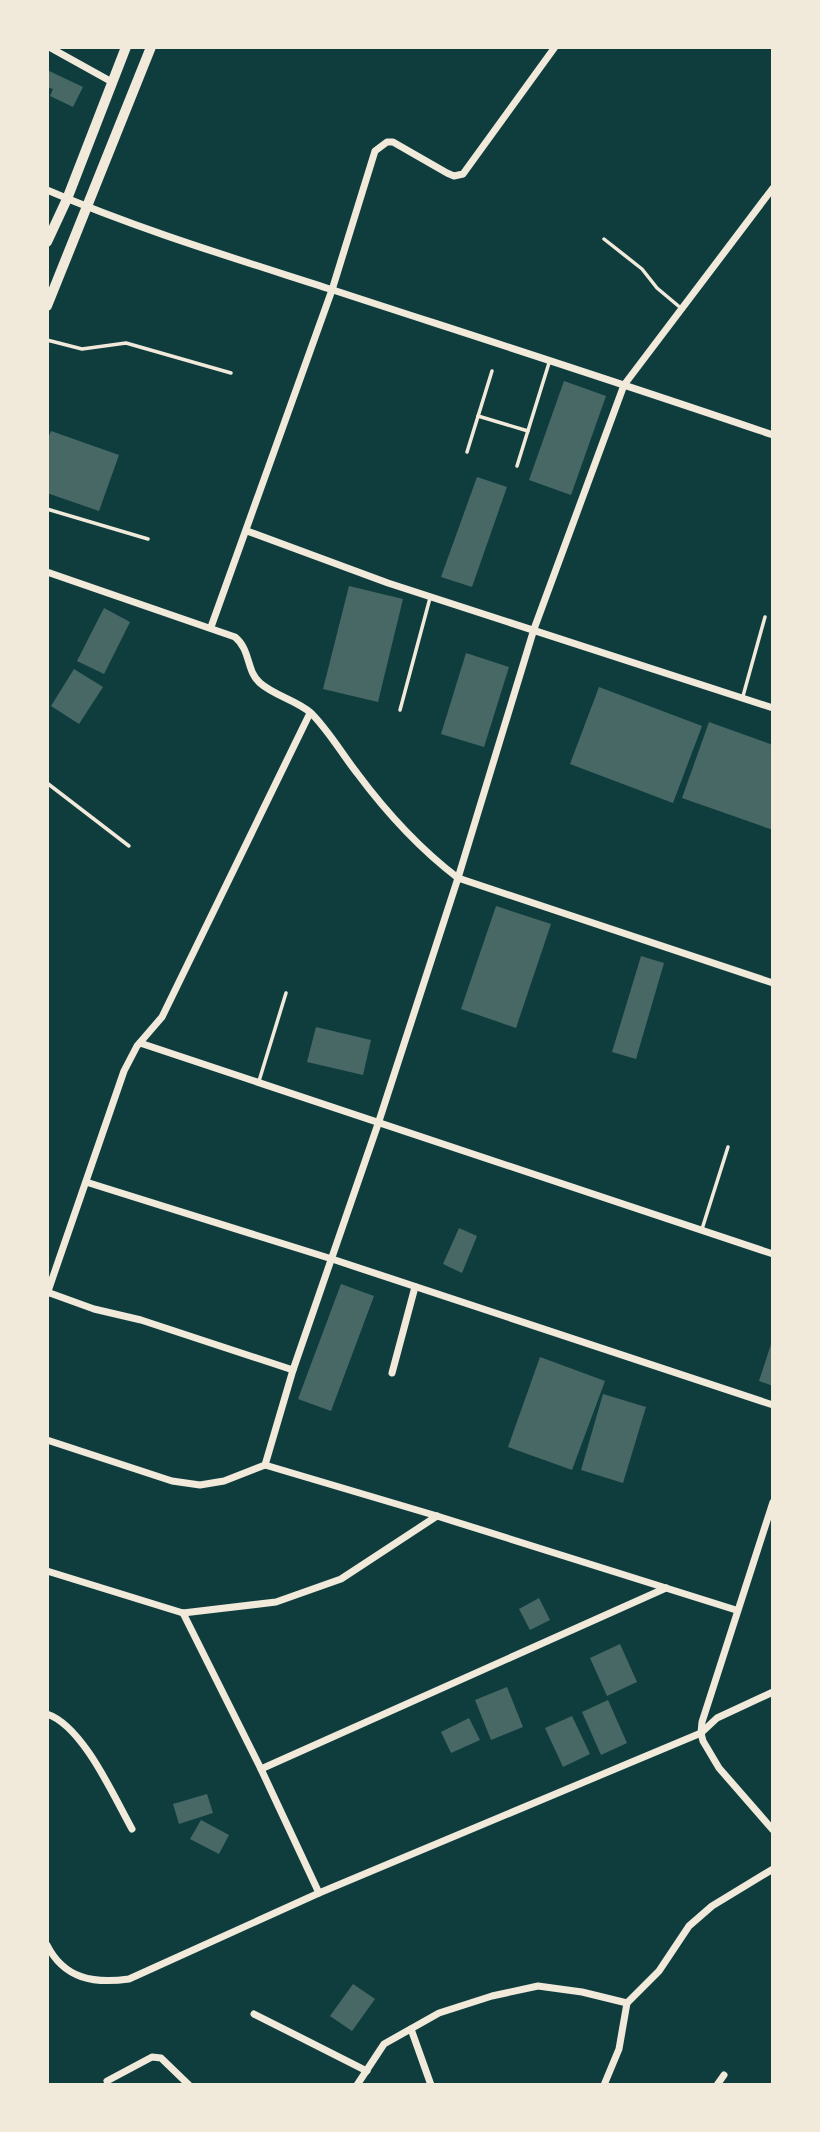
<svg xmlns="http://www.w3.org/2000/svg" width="820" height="2132" font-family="'Fira Sans Condensed',sans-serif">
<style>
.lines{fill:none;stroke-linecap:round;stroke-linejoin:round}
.stream{stroke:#0a2a2b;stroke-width:4.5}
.building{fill:#486865}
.service{stroke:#f1e9da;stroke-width:3.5}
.minor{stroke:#f1e9da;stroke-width:7}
.secondary{stroke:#f1e9da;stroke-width:10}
</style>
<rect width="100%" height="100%" fill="#0f3d3e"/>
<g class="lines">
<polyline class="stream" points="47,2083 48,2085"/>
</g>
<g class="building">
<polygon points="47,70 83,87 73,107 50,96 53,89 47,87"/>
<polygon points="564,381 606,396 571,495 529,480"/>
<polygon points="51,431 119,455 99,511 47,493 47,440"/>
<polygon points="477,477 507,487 472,587 441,577"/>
<polygon points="349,586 403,599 378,702 323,689"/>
<polygon points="104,608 130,622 104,674 77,661"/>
<polygon points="466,653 509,667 484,747 441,734"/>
<polygon points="74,669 103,687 79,724 51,706"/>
<polygon points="599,687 702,726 673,803 570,764"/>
<polygon points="709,722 773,745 773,830 682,798"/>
<polygon points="496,906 551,924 516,1028 461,1009"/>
<polygon points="641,956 664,963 636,1059 612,1052"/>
<polygon points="316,1027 371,1040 363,1075 307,1062"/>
<polygon points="459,1228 477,1236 462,1273 443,1264"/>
<polygon points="341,1284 374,1296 331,1411 298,1399"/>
<polygon points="772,1341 773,1341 773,1386 759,1381"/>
<polygon points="540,1357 605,1381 572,1470 508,1447"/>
<polygon points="603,1394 646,1407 623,1483 581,1470"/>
<polygon points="539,1598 550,1620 530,1630 519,1609"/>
<polygon points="620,1644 637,1682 607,1696 590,1658"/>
<polygon points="507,1687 523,1727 491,1740 475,1700"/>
<polygon points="608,1700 627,1743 601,1755 582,1712"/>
<polygon points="572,1716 590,1754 563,1767 545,1728"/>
<polygon points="469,1718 480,1740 451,1753 441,1732"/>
<polygon points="207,1794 213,1813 179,1824 173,1804"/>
<polygon points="201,1820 229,1835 219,1854 190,1839"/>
<polygon points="353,1984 375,1999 352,2031 330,2016"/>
</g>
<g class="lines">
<g class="service">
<polyline points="604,239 642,269 657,288 682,309"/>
<polyline points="47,340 82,349 126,343 231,373"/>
<polyline points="478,416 528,431"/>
<polyline points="467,452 492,371"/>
<polyline points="517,466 549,363"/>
<polyline points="47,509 148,539"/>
<polyline points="743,696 765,617"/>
<polyline points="400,710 430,598"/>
<polyline points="47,783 129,846"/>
<polyline points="259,1081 286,993"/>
<polyline points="702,1229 728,1147"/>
</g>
<g class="minor">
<polyline points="49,47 112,82"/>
<path d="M47 190C140 230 237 259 333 290 480 338 627 385 773 435"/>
<polyline points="247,531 388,583 773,708"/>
<path d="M47 572 235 637C251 650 246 671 260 683 275 696 296 700 311 713 329 731 342 754 357 773 386 812 420 849 458 878L773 983"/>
<polyline points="211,627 332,290 375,151 387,142 393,142 447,173 454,176 463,174 555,47"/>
<polyline points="140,1043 773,1254"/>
<polyline points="86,1182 332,1259 773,1405"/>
<polyline points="47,1292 94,1309 141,1320 293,1370"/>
<polyline points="47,1294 124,1071 137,1046 162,1017 310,713"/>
<polyline points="392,1373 415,1287"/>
<polyline points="47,1440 172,1481 200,1485 224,1481 265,1465"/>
<polyline points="265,1465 293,1370 378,1124 458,878 534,629 624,385 773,188"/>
<polyline points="265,1465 437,1516 736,1610"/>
<polyline points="773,1502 702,1722 701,1733 703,1741 719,1768 773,1830"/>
<polyline points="47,1571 183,1613 276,1602 341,1579 437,1516"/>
<polyline points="183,1613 261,1769 319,1893"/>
<path d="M47 1714C83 1726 114 1797 132 1829"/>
<polyline points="261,1769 666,1588"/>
<path d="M47 1945C64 1979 94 1984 129 1979L319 1893 701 1733 717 1718 773 1692"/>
<polyline points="627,2003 659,1971 689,1926 712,1906 773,1869"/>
<polyline points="254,2014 367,2071"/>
<polyline points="411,2029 431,2085"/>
<polyline points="107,2081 152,2057 161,2058 189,2085"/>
<polyline points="357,2085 384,2044 439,2013 492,1996 538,1986 582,1992 627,2003"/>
<polyline points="604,2085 619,2049 627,2003"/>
<polyline points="717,2085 724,2075"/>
</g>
<g class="secondary">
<polyline points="47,242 67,199 126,47"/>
<polyline points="47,306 151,47"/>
</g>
</g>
<rect width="820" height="2132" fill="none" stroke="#f1e9da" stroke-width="98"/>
</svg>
